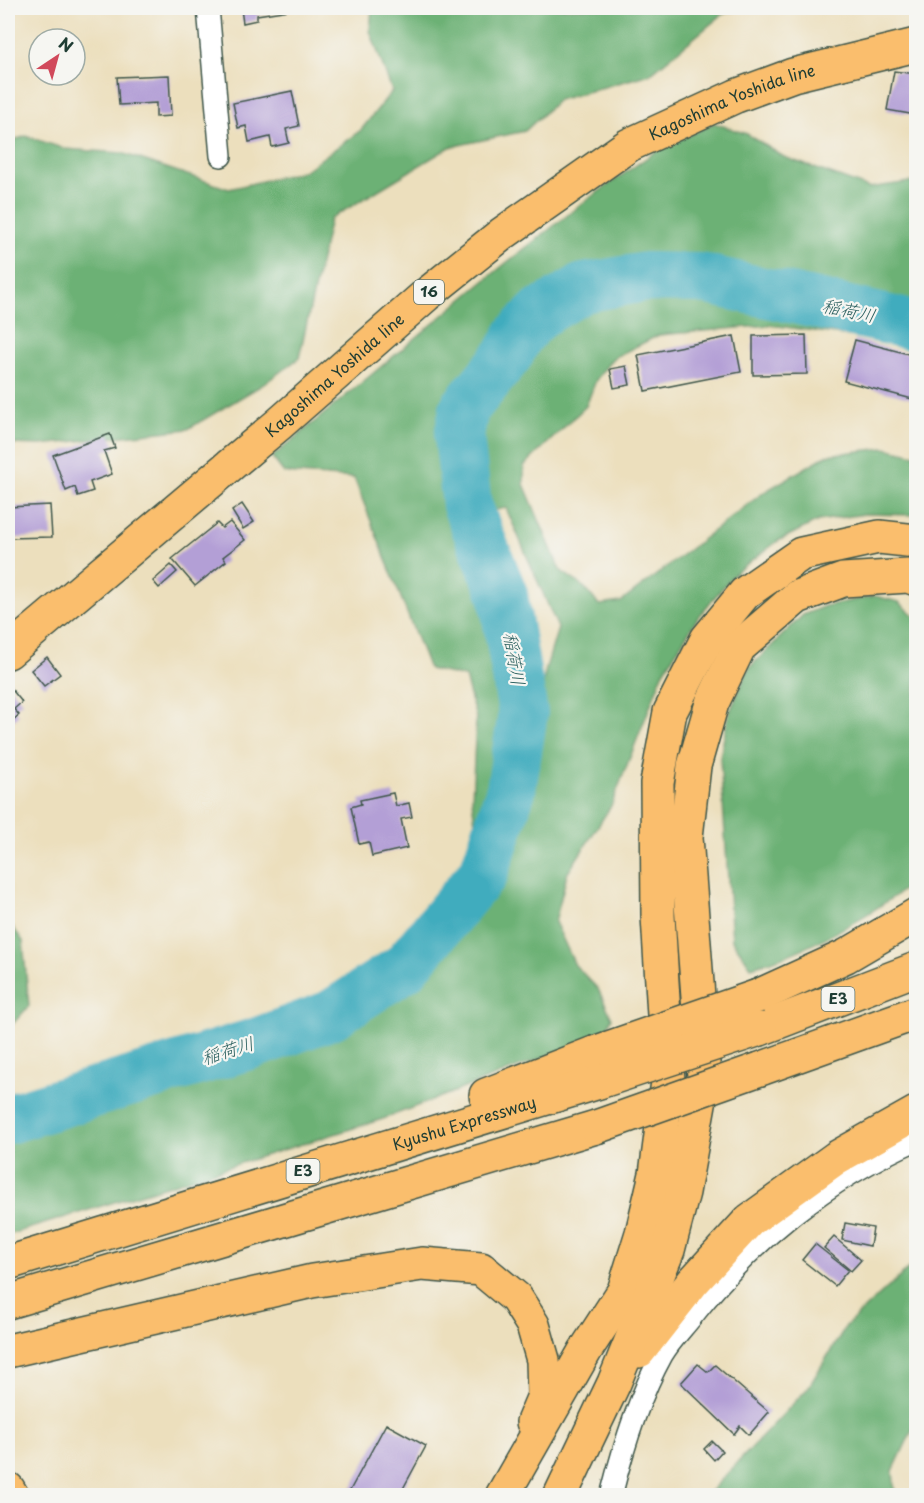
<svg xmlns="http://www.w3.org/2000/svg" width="924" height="1503" font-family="'Playpen Sans','Klee One',sans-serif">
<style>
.forest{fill:#6cb175;stroke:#467754;stroke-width:1.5}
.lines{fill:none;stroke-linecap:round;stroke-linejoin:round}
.river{stroke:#3facbe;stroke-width:50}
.building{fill:#b39fd6}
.minor-casing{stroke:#3e5549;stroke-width:24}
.primary-casing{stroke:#3e5549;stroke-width:36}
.motorway-casing{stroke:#3e5549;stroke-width:36}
.minor{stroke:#fff;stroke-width:21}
.primary{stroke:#fabe6d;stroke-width:33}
.motorway{stroke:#fabe6d;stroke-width:33}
.motorway-bridge-casing{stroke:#3e5549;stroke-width:36;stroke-linecap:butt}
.motorway-bridge{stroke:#fabe6d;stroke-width:33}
.labels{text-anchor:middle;stroke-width:4.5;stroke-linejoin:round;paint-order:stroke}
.shield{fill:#f6f6f2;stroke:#60746d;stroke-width:1.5}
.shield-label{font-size:15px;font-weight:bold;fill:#1f3d34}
.street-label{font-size:16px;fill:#1f3d34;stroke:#f6f6f2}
.water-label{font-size:18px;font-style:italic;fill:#295e5d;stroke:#f6f6f2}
</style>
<rect width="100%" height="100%" fill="#f6f6f2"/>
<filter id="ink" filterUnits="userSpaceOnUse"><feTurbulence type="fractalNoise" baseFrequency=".0167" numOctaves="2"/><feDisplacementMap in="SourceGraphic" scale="12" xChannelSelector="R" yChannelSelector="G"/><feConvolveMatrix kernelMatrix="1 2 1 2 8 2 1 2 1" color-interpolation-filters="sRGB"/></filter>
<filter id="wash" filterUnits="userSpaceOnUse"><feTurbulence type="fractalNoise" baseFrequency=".008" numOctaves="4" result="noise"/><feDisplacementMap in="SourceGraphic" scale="24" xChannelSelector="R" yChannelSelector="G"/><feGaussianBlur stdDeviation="1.35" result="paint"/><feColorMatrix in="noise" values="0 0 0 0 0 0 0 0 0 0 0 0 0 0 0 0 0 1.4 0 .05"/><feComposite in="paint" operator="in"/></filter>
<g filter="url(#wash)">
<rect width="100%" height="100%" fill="#ecdfbd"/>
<g class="forest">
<polygon points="372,8 742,8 723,14 650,74 558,100 525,131 450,147 330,219 299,358 262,385 188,429 41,445 8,444 8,142 26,136 65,149 122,153 229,189 304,171 361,130 392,91 370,31"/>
<path d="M714 123 747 134 784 157 869 188 916 181V316L868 302 857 304 849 336 771 325 659 335 613 358 596 380 586 406 524 466V484L560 570 584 587 599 605 621 602 764 492 827 455 885 448 916 455V515L865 514 818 521 778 541 735 573 698 617 663 673 611 806 567 874 555 922 575 965 598 989 612 1018 603 1035 383 1119 8 1235V1135L322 1036 392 993 449 940 479 903 511 842 546 668 558 628 506 508 464 516C479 544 500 574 512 604 536 661 510 766 491 823L476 830 472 800 476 718 465 677 429 669 354 478 284 473 272 457 506 263 591 197 655 152Z"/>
<path d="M875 596 899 602 916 617V881C867 917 810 952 751 967L732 940 720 758 728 716 749 668 803 615 825 606Z"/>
<polygon points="8,921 23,941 29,1006 8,1029"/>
<polygon points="916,1262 916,1422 893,1471 895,1495 707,1495 808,1388 846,1326"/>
</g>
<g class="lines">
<polyline class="river" points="8,1119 258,1042 331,1015 405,967 484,872 511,790 523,713 503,594 467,505 459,436 464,409 508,355 519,335 539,314 583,288 645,277 700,278 916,326"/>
</g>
<g id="blocks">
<g class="building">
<polygon points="230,8 289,8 290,10 257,15 257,20 243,23 241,9 231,11"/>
<polygon points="894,71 916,74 916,115 887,110"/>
<polygon points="169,75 171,116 156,117 156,103 119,105 117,77"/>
<polygon points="292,91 299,126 286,129 289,143 272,147 270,137 249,142 246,126 238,128 233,103"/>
<polygon points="806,335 807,374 753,375 753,336"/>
<polygon points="734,336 741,372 645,391 638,355"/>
<polygon points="855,340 916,356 916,400 844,381"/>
<polygon points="626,366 630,385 614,388 610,369"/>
<polygon points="110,434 115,448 104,451 112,474 90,482 93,491 78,496 75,487 66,491 53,455"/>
<polygon points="242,504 254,522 243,529 232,511"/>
<polygon points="50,505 52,537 8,538 8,507"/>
<polygon points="230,522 245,540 223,557 226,561 195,586 172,559 217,523 222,528"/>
<polygon points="171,565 177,572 159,588 153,581"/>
<polygon points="47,657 60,674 44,686 31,670"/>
<polygon points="9,686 22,702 14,709 19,715 8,725"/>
<polygon points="393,793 396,806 409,803 412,817 401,819 407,848 372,856 369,842 359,844 351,807 361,804 360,800"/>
<polygon points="845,1223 873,1228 870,1246 842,1240"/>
<polygon points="834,1237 861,1260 851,1271 824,1248"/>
<polygon points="815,1244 848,1270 835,1286 802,1260"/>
<polygon points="698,1364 708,1372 715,1365 769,1412 749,1435 740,1426 734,1434 681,1383"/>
<polygon points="386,1424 426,1446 399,1496 347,1496"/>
<polygon points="712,1441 722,1451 714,1460 704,1449"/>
</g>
</g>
</g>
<g filter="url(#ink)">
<use href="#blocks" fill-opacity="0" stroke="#3e5549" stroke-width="1.5"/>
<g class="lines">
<defs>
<g id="minor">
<polyline points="208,8 221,156"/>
<path d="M611 1496C623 1448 638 1398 662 1355 670 1341 683 1328 693 1315 752 1240 828 1178 916 1140"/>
</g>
<g id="primary">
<path id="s1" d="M8 652 279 424 426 295 502 234 629 145 736 96 793 75 916 45"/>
<polyline points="8,1489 12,1496"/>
</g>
<g id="motorway">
<polyline points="758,996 846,956 916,915"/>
<polyline points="760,1029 916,969"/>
<polyline points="760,1069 916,1013"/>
<polyline points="486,1095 594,1053"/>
<path id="s2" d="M8 1263 599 1082"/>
<polyline points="8,1302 596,1127"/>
<polyline points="8,1351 312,1281 422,1264 481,1269 516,1298 533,1325 543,1360 544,1396 533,1422"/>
<polyline points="639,1351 693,1282 750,1220 836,1158 916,1113"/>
<polyline points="502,1496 585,1351 624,1291 642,1233 656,1174 668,1081 658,916 657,783 670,712 707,639 745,593 801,554 879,537 916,541"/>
<polyline points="560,1496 614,1383 668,1250 683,1192 704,1076 686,837 694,766 712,703 739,647 797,597 843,580 908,576 916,579"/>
</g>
</defs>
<use href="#minor" class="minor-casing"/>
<use href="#primary" class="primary-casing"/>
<use href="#motorway" class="motorway-casing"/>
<use href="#minor" class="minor"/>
<use href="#primary" class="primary"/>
<use href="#motorway" class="motorway"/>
<defs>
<g id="motorway-bridge">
<polyline points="594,1053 758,996"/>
<polyline points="599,1082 760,1029"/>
<polyline points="596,1127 760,1069"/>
</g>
</defs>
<use href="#motorway-bridge" class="motorway-bridge-casing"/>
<use href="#motorway-bridge" class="motorway-bridge"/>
</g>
</g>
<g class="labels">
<g class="shield">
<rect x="414" y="280" width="30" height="24" rx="4.5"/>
<rect x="821.5" y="987" width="33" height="24" rx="4.5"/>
<rect x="286.5" y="1159" width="33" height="24" rx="4.5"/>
</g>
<g class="shield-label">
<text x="429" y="297">16</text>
<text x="838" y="1004">E3</text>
<text x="303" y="1176">E3</text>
</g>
<g class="street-label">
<text dy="6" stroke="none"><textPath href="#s1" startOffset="914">Kagoshima Yoshida line</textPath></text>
<text dy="6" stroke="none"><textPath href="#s1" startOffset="428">Kagoshima Yoshida line</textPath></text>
<text dy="6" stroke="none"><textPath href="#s2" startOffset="477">Kyushu Expressway</textPath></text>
</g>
<g class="water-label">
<text transform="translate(849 311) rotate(12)" y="6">稲荷川</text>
<text transform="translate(514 659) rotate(81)" y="6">稲荷川</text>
<text transform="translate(228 1051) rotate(-17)" y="6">稲荷川</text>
</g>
</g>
<rect width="924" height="1503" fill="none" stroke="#f6f6f2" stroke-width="30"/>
<g transform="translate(57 57) rotate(36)"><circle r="28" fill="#f6f6f2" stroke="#a0aca6" stroke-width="1.5"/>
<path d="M0-4.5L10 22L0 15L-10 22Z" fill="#d1495b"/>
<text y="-9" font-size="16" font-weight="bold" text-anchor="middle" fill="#1f3d34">N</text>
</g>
</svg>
